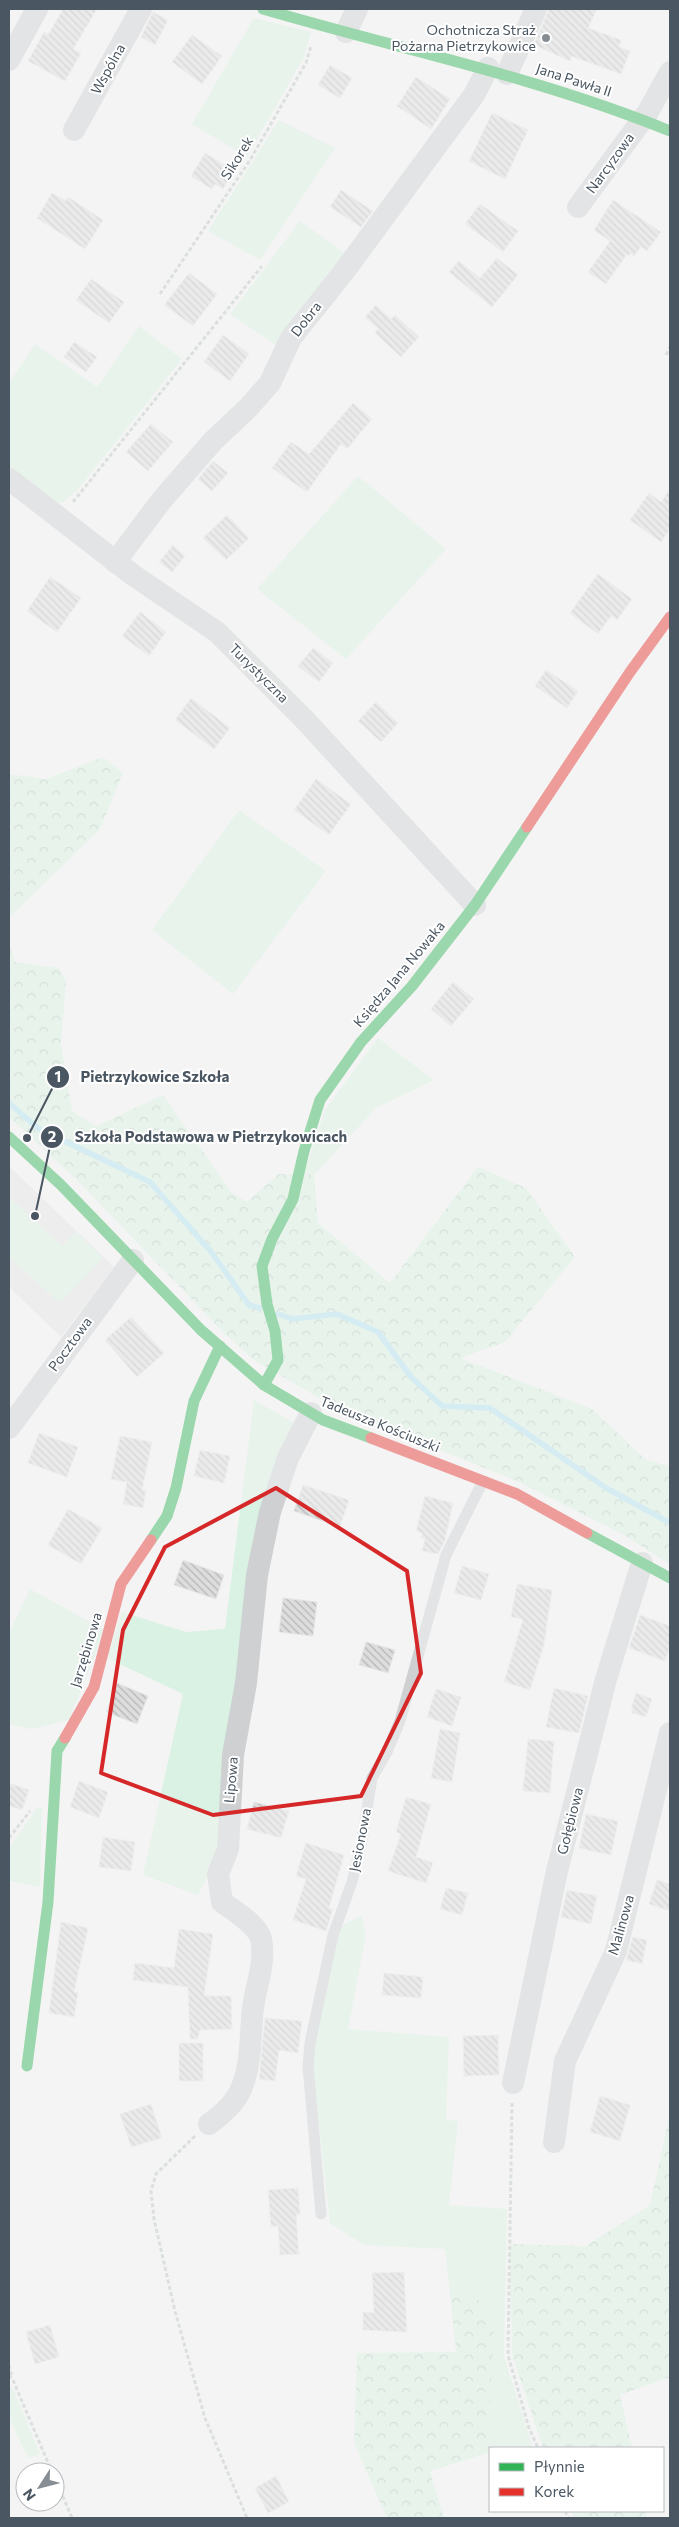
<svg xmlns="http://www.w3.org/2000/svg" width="679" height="2527" font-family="Commissioner,sans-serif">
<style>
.education{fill:#e6e5e6}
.green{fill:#d9f2e3}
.forest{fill:url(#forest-crowns)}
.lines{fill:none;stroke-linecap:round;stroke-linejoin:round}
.stream{stroke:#aee2f0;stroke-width:5.5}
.building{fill:url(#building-back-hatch);stroke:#e5e6e7}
.path{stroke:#bcc7c4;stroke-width:3;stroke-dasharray:4 2.5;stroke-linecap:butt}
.lane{stroke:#ced0d2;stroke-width:11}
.street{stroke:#ced0d2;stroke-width:22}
.fast{stroke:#30b455;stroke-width:11}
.jam{stroke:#e5322d;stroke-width:11}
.marked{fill:none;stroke:#d62828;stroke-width:4;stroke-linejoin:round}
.poi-dot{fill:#868d94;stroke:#fff;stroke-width:2}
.labels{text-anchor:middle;stroke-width:4;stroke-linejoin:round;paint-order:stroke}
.poi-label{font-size:14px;fill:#4a5661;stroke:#fff;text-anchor:end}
.street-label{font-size:14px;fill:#4a5661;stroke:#fff}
.leader{fill:none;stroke:#4a5661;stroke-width:2}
.callout-dot{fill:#4a5661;stroke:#fff;stroke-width:2}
.mark-label{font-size:15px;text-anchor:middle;font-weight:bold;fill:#fff}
.callout-label{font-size:15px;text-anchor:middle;font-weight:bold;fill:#4a5661;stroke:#fff;stroke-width:4;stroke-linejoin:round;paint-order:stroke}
</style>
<defs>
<pattern id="forest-crowns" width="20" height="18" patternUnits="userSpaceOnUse" patternTransform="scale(1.25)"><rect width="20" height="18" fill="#d9f2e3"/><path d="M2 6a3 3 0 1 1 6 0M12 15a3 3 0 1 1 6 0" fill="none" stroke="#b2c7bb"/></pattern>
<pattern id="building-back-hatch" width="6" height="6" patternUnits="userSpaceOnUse" patternTransform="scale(1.25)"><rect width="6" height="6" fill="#ddddde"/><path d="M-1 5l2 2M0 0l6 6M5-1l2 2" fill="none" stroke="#b5b6b7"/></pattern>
</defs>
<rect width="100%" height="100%" fill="#f4f4f4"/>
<polygon class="education" points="9,1166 114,1267 61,1337 9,1287"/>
<g class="green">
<polygon points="254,18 311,32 304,57 247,157 192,124"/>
<polygon points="279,120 335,148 260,260 208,231"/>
<polygon points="300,221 349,256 276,345 230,314"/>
<polygon points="139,326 182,359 79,488 65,501 54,506 9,472 9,383 35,344 97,387"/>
<polygon points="358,476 446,549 346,659 257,589"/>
<polygon points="239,810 326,871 233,994 152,930"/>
<polygon points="378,1038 434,1080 376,1108 314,1175 304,1174 325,1110"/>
<polygon points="9,1197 62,1246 76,1232 103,1258 60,1303 9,1257"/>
<polygon points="254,1400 300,1426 286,1452 224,1846 198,1895 143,1875 183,1694 107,1658 122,1612 186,1632 225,1629"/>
<polygon points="30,1589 105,1630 69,1720 31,1729 9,1724 9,1633"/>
<polygon points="42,1807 40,1887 9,1881 9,1848 37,1808"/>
<polygon points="361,1915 366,1935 348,2029 449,2037 446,2120 458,2121 449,2205 507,2209 504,2356 533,2448 490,2448 490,2453 488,2453 494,2332 482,2301 450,2293 445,2249 364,2245 330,2223 312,2063 315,2040 340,1927"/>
<polygon points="9,2384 15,2393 40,2454 28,2458 9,2418"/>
</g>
<g class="forest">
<polygon points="103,757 123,773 100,829 9,918 9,774 46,779"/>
<polygon points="9,942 15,962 59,968 66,981 61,1044 72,1111 96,1126 163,1095 232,1193 247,1202 278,1174 314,1175 318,1223 390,1283 478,1167 526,1188 575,1257 505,1342 460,1358 592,1409 646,1460 670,1466 670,1564 622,1534 517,1481 338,1409 254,1360 225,1334 78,1181 9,1117"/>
<polygon points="670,2113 670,2377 620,2395 632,2448 543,2448 512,2355 510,2244 586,2246 650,2205"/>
<polygon points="450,2293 482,2301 494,2332 488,2453 430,2471 444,2518 387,2518 354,2443 357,2353 456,2352"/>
<polygon points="571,2511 645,2511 646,2516 645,2518 574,2518"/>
</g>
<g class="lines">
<g class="stream">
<polyline points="9,1103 39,1129 150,1182 212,1253 249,1305 260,1308"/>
<polyline points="278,1314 293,1319 337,1314 378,1332 411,1377 442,1406 490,1408 606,1488 670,1523"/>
</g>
</g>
<g class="building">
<polygon points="63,9 97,9 73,49 81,53 65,81 28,61 44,32 48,35"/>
<polygon points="549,9 597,9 588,28 621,40 619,47 630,51 621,74 571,56 570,61 534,45"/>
<polygon points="153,12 168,20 155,45 141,37"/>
<polygon points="192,35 222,56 202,84 172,62"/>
<polygon points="330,65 352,78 340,98 318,85"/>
<polygon points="416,77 450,99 431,129 397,106"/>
<polygon points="492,113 528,130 505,179 469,161"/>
<polygon points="205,153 234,171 223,189 215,184 212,189 191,176"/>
<polygon points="341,190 373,211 361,227 330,207"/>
<polygon points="52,193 66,201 68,197 103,220 85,249 37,218"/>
<polygon points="613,200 661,232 647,251 641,247 634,256 630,253 629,256 627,254 606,284 588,272 610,241 594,230"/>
<polygon points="480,204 518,231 503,252 465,224"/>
<polygon points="497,258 518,275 492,307 449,272 459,261 480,278"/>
<polygon points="189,273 217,294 193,326 164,305"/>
<polygon points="91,279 124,302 109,323 76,300"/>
<polygon points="376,305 391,319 395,315 419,337 401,357 375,333 378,329 365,317"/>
<polygon points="223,335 249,354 230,381 204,362"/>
<polygon points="74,342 97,357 86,372 64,357"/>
<polygon points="353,403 372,419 347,449 341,444 307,492 272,468 291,442 309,454"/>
<polygon points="151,424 173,442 148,471 126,452"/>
<polygon points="213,461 228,473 212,491 198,479"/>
<polygon points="670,489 670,529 661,542 630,520 649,493 661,502"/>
<polygon points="227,515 249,538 226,560 203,538"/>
<polygon points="173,545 185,556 172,572 159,562"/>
<polygon points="598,574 632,599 617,620 611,616 598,634 570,613"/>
<polygon points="50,577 81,598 57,632 27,611"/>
<polygon points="140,612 166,632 149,656 122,636"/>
<polygon points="313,648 333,663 319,682 298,666"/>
<polygon points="546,670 578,691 567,708 535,686"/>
<polygon points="191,698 230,728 214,749 175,720"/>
<polygon points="376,702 398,723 381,742 358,721"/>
<polygon points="316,779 351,804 329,835 294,810"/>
<polygon points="453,982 474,999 451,1026 431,1009"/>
<polygon points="131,1317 164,1353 137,1377 105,1340"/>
<polygon points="39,1433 78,1447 67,1477 28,1463"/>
<polygon points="120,1436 152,1442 142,1490 146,1490 143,1508 123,1504 127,1482 111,1479"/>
<polygon points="200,1450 230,1456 224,1483 194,1476"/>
<polygon points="303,1485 349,1500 340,1527 294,1511"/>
<polygon points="425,1496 453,1503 445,1540 438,1554 422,1551 425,1539 421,1538 422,1533 416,1531"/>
<polygon points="68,1509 102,1528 81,1564 48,1545"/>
<polygon points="183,1560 224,1575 216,1599 174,1585"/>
<polygon points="462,1566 489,1574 481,1600 454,1593"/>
<polygon points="517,1584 552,1590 544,1645 530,1690 504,1682 523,1619 511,1617"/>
<polygon points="283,1598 317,1602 313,1636 279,1632"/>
<polygon points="640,1615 670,1626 670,1647 665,1661 629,1648"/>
<polygon points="366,1642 395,1650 388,1673 359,1665"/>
<polygon points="117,1683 148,1696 137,1724 106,1712"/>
<polygon points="554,1688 588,1696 579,1733 546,1727"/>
<polygon points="436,1689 461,1697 452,1726 427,1717"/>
<polygon points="636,1693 652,1699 646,1717 632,1713 632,1706"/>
<polygon points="440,1729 460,1733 452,1782 431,1778"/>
<polygon points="528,1739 554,1741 550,1793 523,1791"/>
<polygon points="79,1781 108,1792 99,1818 70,1807"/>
<polygon points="9,1783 29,1790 22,1810 9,1806"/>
<polygon points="406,1797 431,1804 416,1857 433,1863 426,1883 388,1871 401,1834 396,1832"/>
<polygon points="254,1802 289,1811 281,1838 247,1829"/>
<polygon points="586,1814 618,1821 611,1855 579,1848"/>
<polygon points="103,1837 135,1842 131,1871 99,1867"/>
<polygon points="306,1843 344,1855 329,1908 333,1909 326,1931 293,1920 306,1879 296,1876"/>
<polygon points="657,1880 670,1884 670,1911 649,1904"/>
<polygon points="446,1888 468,1893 462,1915 440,1909"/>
<polygon points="567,1890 597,1896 591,1924 561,1917"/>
<polygon points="61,1922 88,1928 74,1992 78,1993 74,2017 49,2013"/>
<polygon points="179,1929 213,1934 204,1996 231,1996 232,2029 200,2030 198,2039 190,2039 188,1987 133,1980 135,1963 174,1968"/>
<polygon points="633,1937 647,1940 642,1964 626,1960"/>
<polygon points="384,1973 423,1977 421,1998 382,1995"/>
<polygon points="265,2018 302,2021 298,2053 279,2050 275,2081 259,2079"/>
<polygon points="498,2035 499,2075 464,2076 463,2036"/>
<rect x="179" y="2043" width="24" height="38"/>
<polygon points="600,2096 630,2105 620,2141 590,2132"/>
<polygon points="151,2104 162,2138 131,2147 120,2114"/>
<polygon points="298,2188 300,2214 296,2215 299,2254 280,2255 278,2226 271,2227 268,2190"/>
<polygon points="404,2272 407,2332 363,2330 363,2312 374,2313 372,2273"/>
<polygon points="50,2325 59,2357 35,2364 26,2332"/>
<polygon points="276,2476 289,2502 268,2513 255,2488"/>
</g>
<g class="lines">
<g class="path">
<polyline points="160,294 250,160 306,63 311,46"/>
<polyline points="666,355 670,347"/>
<polyline points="73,502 262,266"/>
<polyline points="9,1838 30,1811"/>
<polyline points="512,2103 508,2355 529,2428 538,2448"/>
<polyline points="195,2136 156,2174 151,2191 154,2219 175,2311 205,2418 247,2518"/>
<polyline points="9,2365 12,2377"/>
<polyline points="9,2375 13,2380 52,2472"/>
<polyline points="55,2478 72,2518"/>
<polyline points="565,2511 569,2518"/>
</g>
<polyline class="lane" points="321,2214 308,2066 310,2043 333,1935 352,1882 362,1840 372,1778 387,1752 400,1721 446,1555 483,1481"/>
<g class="street">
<polyline points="346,32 357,9"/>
<polyline points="9,60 37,9"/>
<polyline points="507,74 536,9"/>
<polyline points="74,130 141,9"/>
<polyline points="578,207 648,112 670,72"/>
<polyline points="9,479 133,575 217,632 304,719 475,905"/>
<polyline points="115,562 161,501 213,441 248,408 270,383 291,338 343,273 474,95 488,68"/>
<polyline points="9,1428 133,1260"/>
<polyline points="513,2083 557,1871 606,1679 642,1563"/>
<path d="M209 2124C223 2114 238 2101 243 2084 252 2060 250 2032 253 2008 256 1985 266 1962 261 1939 257 1924 234 1911 222 1902L218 1874 228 1849 233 1755 246 1683 257 1575 270 1512 288 1458 311 1413"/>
<polyline points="554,2142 565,2061 616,1951 670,1733"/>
</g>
<g class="fast">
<path d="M263 9C399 49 538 77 670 131"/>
<polyline points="9,1137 61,1185 201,1330 264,1385 323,1420 371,1438"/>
<polyline points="264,1385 278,1360 275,1331 267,1304 262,1266 272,1239 293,1199 304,1151 320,1100 361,1042 412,986 475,905 527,827"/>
<polyline points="587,1533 670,1578"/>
<polyline points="151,1540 167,1516 176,1488 194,1401 220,1346"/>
<polyline points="27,2066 48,1902 57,1751 65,1738"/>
</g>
<g class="jam">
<polyline points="527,827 630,672 670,617"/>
<polyline points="371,1438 517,1494 587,1533"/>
<polyline points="65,1738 94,1687 121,1584 151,1540"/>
</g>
</g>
<path d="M0 0H679V2527H0ZM276 1488 407 1571 421 1673 361 1796 213 1815 101 1773 123 1630 165 1547Z" fill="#f4f4f4" fill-opacity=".55" fill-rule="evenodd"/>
<path class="marked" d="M276 1488 407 1571 421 1673 361 1796 213 1815 101 1773 123 1630 165 1547Z"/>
<circle class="poi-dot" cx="546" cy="38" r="5"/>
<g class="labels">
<g class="poi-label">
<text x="536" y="35">Ochotnicza Straż<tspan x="536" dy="16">Pożarna Pietrzykowice</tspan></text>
</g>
<g class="street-label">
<text transform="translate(108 69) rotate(-61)" y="5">Wspólna</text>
<text transform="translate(574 80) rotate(18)" y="5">Jana Pawła II</text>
<text transform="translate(237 158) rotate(-58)" y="5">Sikorek</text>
<text transform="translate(610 163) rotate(-54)" y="5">Narcyzowa</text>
<text transform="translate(306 319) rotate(-52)" y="5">Dobra</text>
<text transform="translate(259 673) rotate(45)" y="5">Turystyczna</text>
<text transform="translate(399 974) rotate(-50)" y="5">Księdza Jana Nowaka</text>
<text transform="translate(70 1344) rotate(-54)" y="5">Pocztowa</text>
<text transform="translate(380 1424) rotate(22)" y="5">Tadeusza Kościuszki</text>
<text transform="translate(86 1650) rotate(-73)" y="5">Jarzębinowa</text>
<text transform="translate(231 1780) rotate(-85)" y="5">Lipowa</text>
<text transform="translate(570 1821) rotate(-76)" y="5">Gołębiowa</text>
<text transform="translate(360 1840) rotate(-79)" y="5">Jesionowa</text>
<text transform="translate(621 1925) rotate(-74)" y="5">Malinowa</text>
</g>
</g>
<path class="leader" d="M27 1138L58 1077M35 1216L52 1137"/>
<g class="callout-dot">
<circle cx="27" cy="1138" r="5"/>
<circle cx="35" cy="1216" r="5"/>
<circle cx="58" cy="1077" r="12"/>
<circle cx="52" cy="1137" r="12"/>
</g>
<g class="mark-label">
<text x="58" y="1082">1</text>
<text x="52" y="1142">2</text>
</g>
<g class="callout-label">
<text x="155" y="1082">Pietrzykowice Szkoła</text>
<text x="211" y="1142">Szkoła Podstawowa w Pietrzykowicach</text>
</g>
<rect width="679" height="2527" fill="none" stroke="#4a5661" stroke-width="20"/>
<rect x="489" y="2447" width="175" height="65" fill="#ffffff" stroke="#b7bbc0"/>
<rect x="499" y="2463" width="25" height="8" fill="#30b455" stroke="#b7bbc0"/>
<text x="534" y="2472" font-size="15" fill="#4a5661">Płynnie</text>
<rect x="499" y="2488" width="25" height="8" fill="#e5322d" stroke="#b7bbc0"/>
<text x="534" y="2497" font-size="15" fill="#4a5661">Korek</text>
<g transform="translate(40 2487) rotate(234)"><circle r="24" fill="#ffffff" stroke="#b7bbc0"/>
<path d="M0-4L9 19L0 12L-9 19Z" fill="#868d94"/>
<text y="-8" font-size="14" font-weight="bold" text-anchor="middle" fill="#4a5661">N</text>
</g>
</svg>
